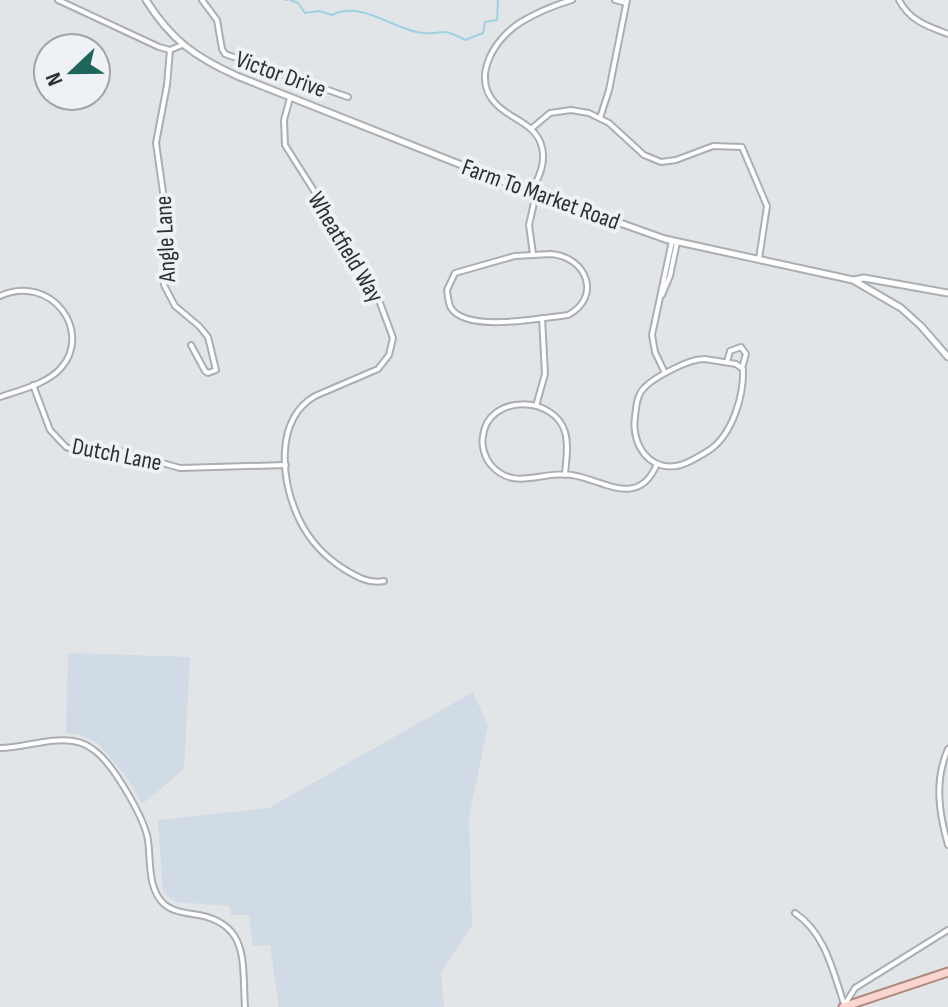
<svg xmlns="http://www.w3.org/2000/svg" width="948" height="1007" font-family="'Sofia Sans Condensed',sans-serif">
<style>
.built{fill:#d1dbe5}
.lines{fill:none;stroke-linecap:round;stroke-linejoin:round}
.stream{stroke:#9fd1e1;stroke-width:2}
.minor-casing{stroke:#abaeb2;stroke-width:8}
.tertiary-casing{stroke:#abaeb2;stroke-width:9}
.primary-casing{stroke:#b08983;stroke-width:11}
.minor{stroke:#fff;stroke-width:4}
.tertiary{stroke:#fff;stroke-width:5}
.primary{stroke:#fad6cf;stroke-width:7}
.labels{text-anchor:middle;stroke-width:8;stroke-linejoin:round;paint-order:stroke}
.street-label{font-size:24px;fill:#2e2f31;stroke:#eef2f6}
</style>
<rect width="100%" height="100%" fill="#e1e5e8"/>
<g class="built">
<polygon points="68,653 190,657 184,769 142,804 128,779 98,743 80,735 66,733"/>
<polygon points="473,692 488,726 469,816 472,925 441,972 444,1007 279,1007 270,945 253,946 249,915 231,915 229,906 176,902 163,892 158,820 269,808"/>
</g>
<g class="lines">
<g class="stream">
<polyline points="285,0 287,0"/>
<path d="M290 0 298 3 305 13 319 11 332 15C363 0 393 30 422 33 446 35 439 26 465 40L483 33 485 22 497 20 498 0"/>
</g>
<defs>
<g id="minor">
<polyline points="58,0 159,47 170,50 182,45"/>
<polyline points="202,0 217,20 222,49 225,54 348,97"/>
<polyline points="615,0 626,3"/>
<path d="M899 0C910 21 927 26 948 34"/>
<polyline points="170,50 167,85 156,143 163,192 164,285 175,306 199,326 208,337 216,370 208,373 205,371 191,345"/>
<path d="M290 98 284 120 285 145 373 284 393 338 389 355 378 369 315 396C274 420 281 481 299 519 309 540 325 557 344 569 357 577 369 584 384 581"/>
<polyline points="600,118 609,90 627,0"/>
<polyline points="531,129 550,113 571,110 589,113 609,123 644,155 661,162 676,160 713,146 742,147 767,206 759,259"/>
<path d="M532 191C539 177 547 161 541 144 534 123 510 119 496 104 470 77 495 38 521 22 536 13 555 5 572 0"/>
<polyline points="533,254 529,225 536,194"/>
<path d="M551 254C587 257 602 297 568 315 542 318 467 333 451 308 448 303 448 296 447 290L455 273 515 256Z"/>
<polyline points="662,295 670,276 677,242"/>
<path d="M0 296C52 273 93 332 61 368 47 384 20 390 0 397"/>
<path d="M705 359 736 364 743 369C744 396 732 436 708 451 700 456 690 462 681 465 649 473 631 444 635 417 636 407 637 395 644 388 652 379 665 373 675 368 685 363 694 359 705 359Z"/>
<polyline points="727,362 730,351 741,347 746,354 742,368"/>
<polyline points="665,373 655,352 652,335 672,241"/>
<polyline points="33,385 50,430 66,447 79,452 120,451 180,468 286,465"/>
<polyline points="536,406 545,374 542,318"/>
<path d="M565 475C566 461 569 445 565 432 554 395 488 394 483 436 481 446 485 458 491 465 514 492 543 470 572 475 604 480 638 509 657 464"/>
<path d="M0 748C24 748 50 737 73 741 80 742 89 746 95 751 113 764 144 817 148 840 151 860 147 888 164 904 173 912 187 913 199 915 250 925 242 964 245 1007"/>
<path d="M948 749C934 781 939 813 948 845"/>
<path d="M795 913C825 933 833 971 844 1004"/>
<polyline points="845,1004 855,988 948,930"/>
</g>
<g id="tertiary">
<path d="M146 0C171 40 195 57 237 76L502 181 665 239 853 280 901 308 921 326 948 357"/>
<polyline points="854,280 864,278 948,293"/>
</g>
<polyline id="primary" points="843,1007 948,972"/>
</defs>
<use href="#minor" class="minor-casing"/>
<use href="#tertiary" class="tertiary-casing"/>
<use href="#primary" class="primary-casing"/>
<use href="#minor" class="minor"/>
<use href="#tertiary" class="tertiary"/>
<use href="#primary" class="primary"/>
</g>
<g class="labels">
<g class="street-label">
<text transform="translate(281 74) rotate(20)" y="8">Victor Drive</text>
<text transform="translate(541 194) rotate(20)" y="8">Farm To Market Road</text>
<text transform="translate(165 239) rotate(-93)" y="8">Angle Lane</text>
<text transform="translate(346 247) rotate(59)" y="8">Wheatfield Way</text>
<text transform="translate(117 454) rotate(11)" y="8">Dutch Lane</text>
</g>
</g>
<g transform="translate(72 72) rotate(248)"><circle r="38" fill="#eef2f6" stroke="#a1a4a7" stroke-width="2"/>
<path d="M0-6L14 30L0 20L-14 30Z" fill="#1e665b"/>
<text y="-12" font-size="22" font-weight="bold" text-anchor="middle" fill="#2e2f31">N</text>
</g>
</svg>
